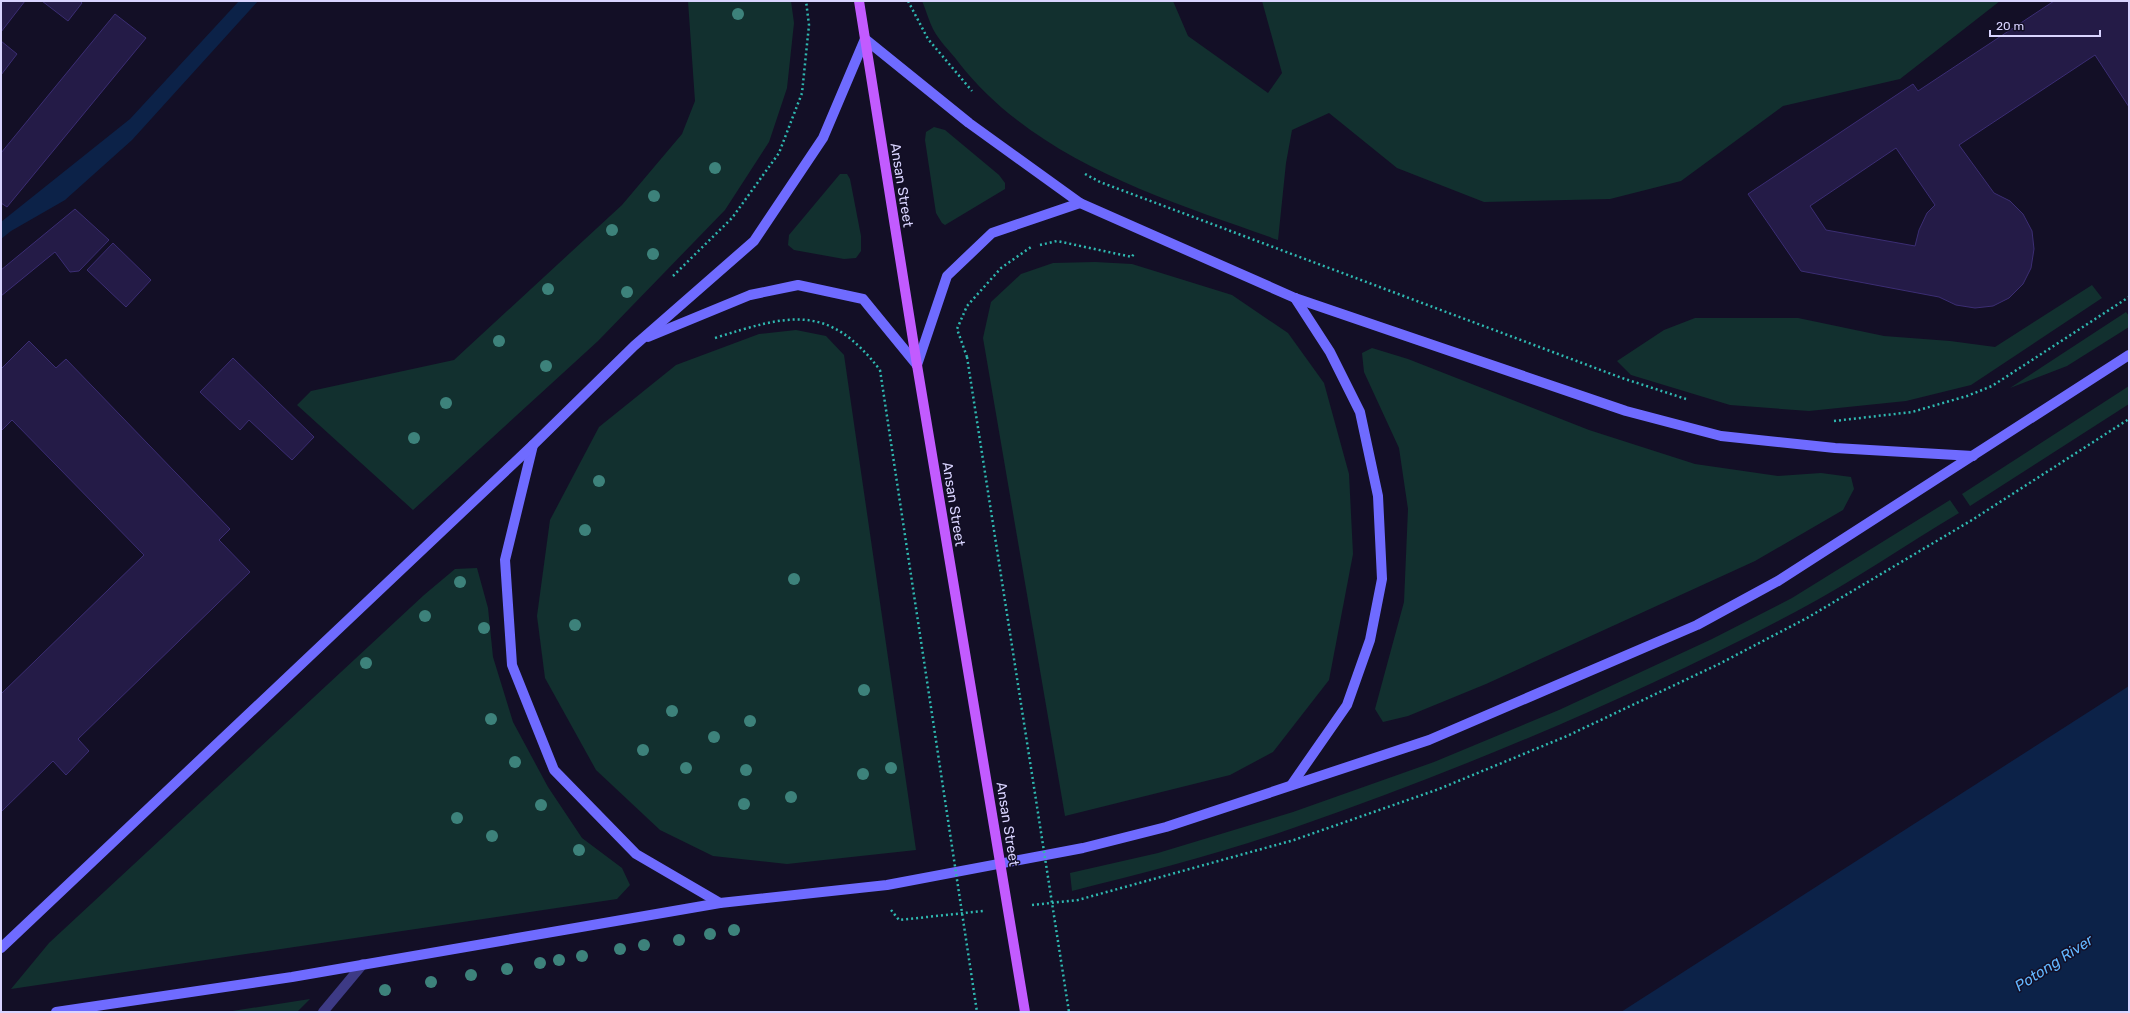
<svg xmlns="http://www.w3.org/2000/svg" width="2130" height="1013" font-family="Rubik,sans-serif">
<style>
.green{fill:#12302f}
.water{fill:#0c2248}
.building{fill:#241b47;stroke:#3b2d73;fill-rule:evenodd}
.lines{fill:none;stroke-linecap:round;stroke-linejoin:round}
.path{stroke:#2fb8b0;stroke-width:2.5;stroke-dasharray:2 3;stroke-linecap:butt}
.lane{stroke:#3d3a85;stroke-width:10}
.secondary{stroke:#6f6bff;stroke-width:10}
.primary{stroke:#c25bff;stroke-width:10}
.path-bridge{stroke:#2fb8b0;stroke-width:2.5;stroke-dasharray:2 3;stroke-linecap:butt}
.primary-bridge{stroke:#c25bff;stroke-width:10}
.tree{fill:#3d827b}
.labels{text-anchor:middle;stroke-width:3;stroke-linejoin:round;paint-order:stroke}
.street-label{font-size:14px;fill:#d9d4ff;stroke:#130f26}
.water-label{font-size:15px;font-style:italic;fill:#62b6ff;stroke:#130f26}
</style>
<rect width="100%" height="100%" fill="#130f26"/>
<g class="green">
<polygon points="688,1 791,1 794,23 787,88 769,142 725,210 598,341 413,510 297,405 311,391 454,360 622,205 682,134 695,101"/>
<path d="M922 1H1173L1188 36 1268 93 1282 73 1262 1H2000L1900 79 1783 106 1681 181 1610 199 1484 202 1397 168 1329 113 1292 130 1286 163 1278 240C1164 199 1037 162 959 63 951 52 939 41 933 29 929 21 926 10 922 1Z"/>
<polygon points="934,127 945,130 999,175 1005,183 1005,189 945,225 942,223 936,213 925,140 926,132"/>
<polygon points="840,174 847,174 850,179 861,236 861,251 856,258 844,259 794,250 788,245 789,235"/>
<polygon points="1095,262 1132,264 1232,295 1288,333 1324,383 1349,474 1353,554 1329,680 1273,752 1230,775 1065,816 983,338 991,302 1021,274 1053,263"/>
<polygon points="2092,285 2102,298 1971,385 1906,401 1809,411 1730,405 1631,375 1617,361 1664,330 1695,318 1798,318 1884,336 1950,341 1995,347"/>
<polygon points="2126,312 2129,316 2129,327 2067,366 2010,388"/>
<polygon points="796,330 826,336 844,355 916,850 787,864 713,856 660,830 596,770 545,678 537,616 550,520 599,427 676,365 759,334"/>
<polygon points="1372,348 1408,359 1589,430 1695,464 1778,476 1821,473 1851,477 1854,489 1843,510 1755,561 1486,684 1408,716 1383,722 1375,709 1404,602 1408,509 1399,448 1364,372 1362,353"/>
<polygon points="2129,386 2129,404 1970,506 1962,494"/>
<path d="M1950 500 1959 513C1905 545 1852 582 1797 611 1636 696 1468 767 1296 827 1223 853 1147 872 1072 891L1070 873 1158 853 1293 812 1434 762 1559 710 1712 639 1792 598Z"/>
<polygon points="477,568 488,608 493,657 513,722 548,787 582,838 622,868 630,885 617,899 11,989 49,943 424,595 455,569"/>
<polygon points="310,999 297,1012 226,1012"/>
</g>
<g class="water">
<polygon points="239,1 258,1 132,140 65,200 11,231 1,239 1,222 130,119"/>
<polygon points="2129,686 2129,1012 1621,1012"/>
</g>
<g class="building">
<polygon points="1,1 25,1 1,32"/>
<polygon points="42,1 80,1 82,3 68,21"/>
<path d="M2054 1H2129V107L2095 55 1959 145 1994 193 2010 201 2023 214 2032 231 2034 249 2031 268 2023 284 2009 298 1993 306 1975 308 1956 305 1939 297 1801 271 1748 194 1913 84 1918 91ZM1896 148 1935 205 1927 213 1919 230 1915 246 1826 230 1810 206Z"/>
<polygon points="115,14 146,38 7,207 1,203 1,153"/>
<polygon points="1,41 17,54 1,75"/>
<polygon points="75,209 109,240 79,271 70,272 55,252 1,296 1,270"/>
<polygon points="113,243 151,280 126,307 87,270"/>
<polygon points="29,341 56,368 66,359 230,529 219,540 250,572 78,739 89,751 66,775 53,761 1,812 1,694 144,555 12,420 1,431 1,369"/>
<polygon points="233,358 314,437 292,460 249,420 240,430 200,392"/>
</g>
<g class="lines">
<g class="path">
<polyline points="908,1 928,39 972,91"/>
<polyline points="1085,174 1100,182 1622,378 1686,399"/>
<polyline points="1040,245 1057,241 1132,257 1134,253"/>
<polyline points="673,276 732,218 779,153 802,93 809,25 806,1"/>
<path d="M715 338C788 315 828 302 880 370"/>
<polyline points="967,357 957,329 967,306 1001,268 1031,247"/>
<polyline points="1834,421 1912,412 1967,396 1992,386 2129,297"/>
<polyline points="1032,905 1078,900 1294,840 1439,789 1567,736 1719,664 1807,618 1972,520 2129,419"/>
<polyline points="891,910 899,920 983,911"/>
</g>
<polyline class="lane" points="323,1012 363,964"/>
<g class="secondary">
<polyline points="648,337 750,295 798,285 863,299 917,365"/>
<polyline points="917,365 947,276 992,233 1080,203"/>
<polyline points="533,445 505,560 512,665 554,770 636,854 720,903"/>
<polyline points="1292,784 1347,705 1370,640 1382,579 1378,496 1360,412 1330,352 1295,298"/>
<polyline points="1,948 533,445 634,346 754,241 823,138 865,39 969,123 1080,203 1295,298 1626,411 1721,436 1835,448 1973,456"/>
<polyline points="56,1012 292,977 720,903 887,885 1083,848 1166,827 1429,740 1697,625 1778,581 2129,355"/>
</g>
<polyline class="primary" points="859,1 917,365"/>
<g class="path-bridge">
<polyline points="967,357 1069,1012"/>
<polyline points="880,370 977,1012"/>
</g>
<polyline class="primary-bridge" points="917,365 1025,1012"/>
</g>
<g class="tree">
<circle cx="738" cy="14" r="6"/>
<circle cx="715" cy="168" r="6"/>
<circle cx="654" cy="196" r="6"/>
<circle cx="612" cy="230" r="6"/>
<circle cx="653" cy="254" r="6"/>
<circle cx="548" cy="289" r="6"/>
<circle cx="627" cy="292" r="6"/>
<circle cx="499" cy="341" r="6"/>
<circle cx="546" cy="366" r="6"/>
<circle cx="446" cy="403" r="6"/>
<circle cx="414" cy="438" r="6"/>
<circle cx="599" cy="481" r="6"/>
<circle cx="585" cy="530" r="6"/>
<circle cx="794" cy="579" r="6"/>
<circle cx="460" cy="582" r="6"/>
<circle cx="425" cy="616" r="6"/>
<circle cx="575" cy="625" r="6"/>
<circle cx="484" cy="628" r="6"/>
<circle cx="366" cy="663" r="6"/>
<circle cx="864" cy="690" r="6"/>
<circle cx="672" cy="711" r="6"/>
<circle cx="491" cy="719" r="6"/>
<circle cx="750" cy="721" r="6"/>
<circle cx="714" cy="737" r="6"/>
<circle cx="643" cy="750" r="6"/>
<circle cx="515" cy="762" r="6"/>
<circle cx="686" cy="768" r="6"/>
<circle cx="891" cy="768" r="6"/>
<circle cx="746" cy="770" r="6"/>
<circle cx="863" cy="774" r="6"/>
<circle cx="791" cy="797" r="6"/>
<circle cx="744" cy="804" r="6"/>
<circle cx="541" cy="805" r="6"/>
<circle cx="457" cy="818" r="6"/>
<circle cx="492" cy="836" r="6"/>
<circle cx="579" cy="850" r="6"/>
<circle cx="734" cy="930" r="6"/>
<circle cx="710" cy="934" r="6"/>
<circle cx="679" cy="940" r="6"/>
<circle cx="644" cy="945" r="6"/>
<circle cx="620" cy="949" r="6"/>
<circle cx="582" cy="956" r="6"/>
<circle cx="559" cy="960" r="6"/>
<circle cx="540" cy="963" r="6"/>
<circle cx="507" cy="969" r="6"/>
<circle cx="471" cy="975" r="6"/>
<circle cx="431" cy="982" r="6"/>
<circle cx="385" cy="990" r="6"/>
</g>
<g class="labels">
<g class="street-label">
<text transform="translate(902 185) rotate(81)" y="5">Ansan Street</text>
<text transform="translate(954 504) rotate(81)" y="5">Ansan Street</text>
<text transform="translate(1008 824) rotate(81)" y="5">Ansan Street</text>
</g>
<g class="water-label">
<text transform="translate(2054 963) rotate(-33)" y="5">Potong River</text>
</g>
</g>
<rect width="2130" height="1013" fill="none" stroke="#d9d4ff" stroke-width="4"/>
<path d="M1990 30v6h110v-6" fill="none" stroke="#d9d4ff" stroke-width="2"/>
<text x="1996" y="30" font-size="12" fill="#d9d4ff" stroke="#130f26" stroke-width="3" paint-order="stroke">20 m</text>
</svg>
